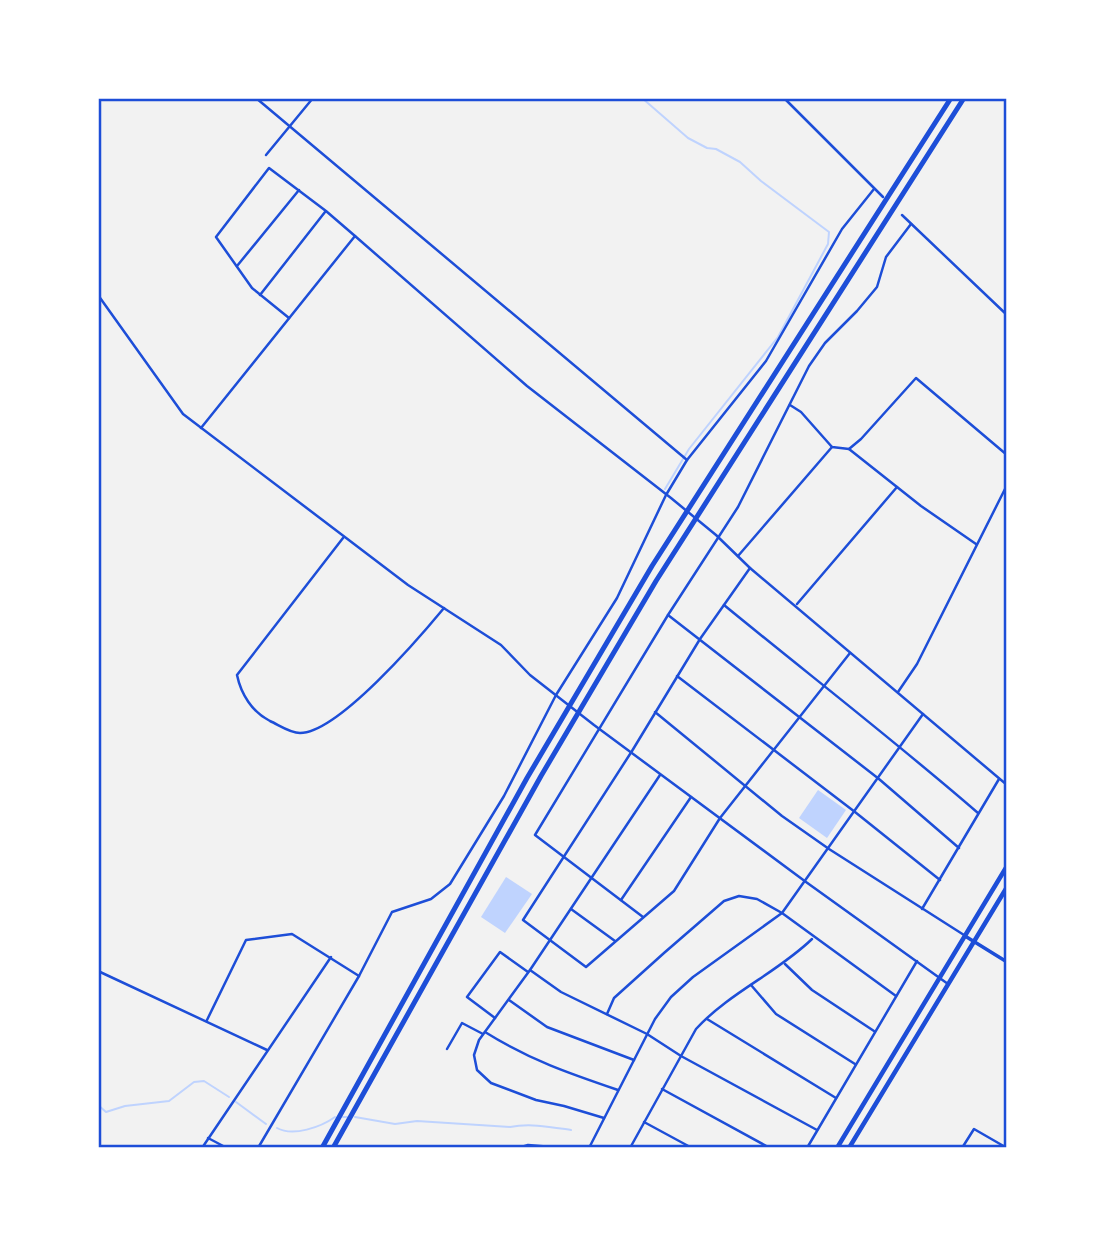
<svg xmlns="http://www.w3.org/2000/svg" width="1105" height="1246" font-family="'Space Grotesk',sans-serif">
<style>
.water{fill:#bfd3fe}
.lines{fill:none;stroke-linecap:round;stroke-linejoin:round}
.stream{stroke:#bfd3fe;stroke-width:2}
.minor{stroke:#1d4ed8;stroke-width:2.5}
.tertiary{stroke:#1d4ed8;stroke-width:3.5}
.trunk{stroke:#1d4ed8;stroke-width:4.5}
.motorway{stroke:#1d4ed8;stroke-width:5}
.neatline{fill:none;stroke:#1d4ed8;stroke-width:2.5}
</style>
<rect width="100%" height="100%" fill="#f2f2f2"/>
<g class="water">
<polygon points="818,790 846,810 827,838 799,818"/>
<polygon points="506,877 532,894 505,933 481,917"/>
</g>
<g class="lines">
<g class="stream">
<polyline points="642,98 688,138 707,148 716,149 740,162 761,181 829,232 828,244 778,337 689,449 665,489"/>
<polyline points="236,1102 266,1124"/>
<polyline points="98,1105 106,1112 125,1106 169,1101 194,1082 204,1081 229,1097"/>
<polyline points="343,1117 347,1117"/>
<path d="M355 1117 395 1124 417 1121 510 1127C530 1123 551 1127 571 1130"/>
<path d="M277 1128C293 1137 321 1127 335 1117"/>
</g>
<g class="minor">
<polyline points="256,98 687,460"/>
<polyline points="784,98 883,197"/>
<polyline points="266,155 313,98"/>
<polyline points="902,215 1007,315"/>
<polyline points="237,266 299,190"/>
<polyline points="98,295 183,414 408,585 501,645 530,675 594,725 806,882 948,984"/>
<polyline points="260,295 325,212"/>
<polyline points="289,318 252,288 216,237 269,168 326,211 355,236"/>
<polyline points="790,405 801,412 832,447 849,449 921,506 976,544"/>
<polyline points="201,428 355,236 527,386 671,498 716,535 750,568 1007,785"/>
<polyline points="849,449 861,439 916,378 1007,455"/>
<path d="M343 538 237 675C241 694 252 712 270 721 279 725 290 733 300 733 338 733 420 637 444 608"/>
<polyline points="738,556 832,447"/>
<polyline points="750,568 700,639 632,751 523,920 586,967 674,891 720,818 850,653"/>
<polyline points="797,604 897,487"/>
<path d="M724 605C808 674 895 741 978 813"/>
<polyline points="668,615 879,779 959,848"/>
<polyline points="677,676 855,812 940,880"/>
<polyline points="898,692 917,664 1007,485"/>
<polyline points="655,712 782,816 829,849 964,935"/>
<polyline points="621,900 691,797"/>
<polyline points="571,909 615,941"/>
<polyline points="922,909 999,779"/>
<polyline points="643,917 535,835 668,615 738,507 809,366 825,343 857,311 877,287 886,257 911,224"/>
<polyline points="785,964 812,990 874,1031"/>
<polyline points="530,970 561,992 647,1034 681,1056 817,1130"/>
<polyline points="98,971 267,1050"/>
<polyline points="751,985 776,1014 855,1064"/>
<polyline points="509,1000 547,1027 634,1060"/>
<polyline points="607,1014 614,998 664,953 724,901 739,896 757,899 782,913 896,996"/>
<polyline points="495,1018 467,997 500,952 528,972"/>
<polyline points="707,1019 836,1098"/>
<polyline points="207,1020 246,940 292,934 359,976"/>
<path d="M485 1032C530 1060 568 1073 618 1090"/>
<polyline points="447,1049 462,1023 483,1034"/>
<polyline points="662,1089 770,1148"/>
<polyline points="604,1118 564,1106 536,1100 491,1083 477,1070 474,1055 479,1040 530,970 660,775"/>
<polyline points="644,1122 692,1148"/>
<polyline points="208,1138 227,1148"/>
<polyline points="202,1148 331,957"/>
<polyline points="258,1148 359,976 392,912 431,899 450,884 504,796 556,695 617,598 666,495 687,460 766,361 842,229 874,189"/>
<polyline points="518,1148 528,1145 564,1148"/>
<polyline points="589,1148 655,1019 671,997 693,977 782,913 923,714"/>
<path d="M630 1148 696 1029C730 992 777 973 812 939"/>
<polyline points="807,1148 917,961"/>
<polyline points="962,1148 974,1129 1007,1148"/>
</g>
<polyline class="tertiary" points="965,936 1007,962"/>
<g class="trunk">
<polyline points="837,1148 1007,866"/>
<polyline points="849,1148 1007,887"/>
</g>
<g class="motorway">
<polyline points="322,1148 527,778 652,566 951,98"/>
<polyline points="333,1148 541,776 656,581 964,98"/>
</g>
</g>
<rect width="1105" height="1246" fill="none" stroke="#ffffff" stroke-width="200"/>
<rect x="100" y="100" width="905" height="1046" class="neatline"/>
</svg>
